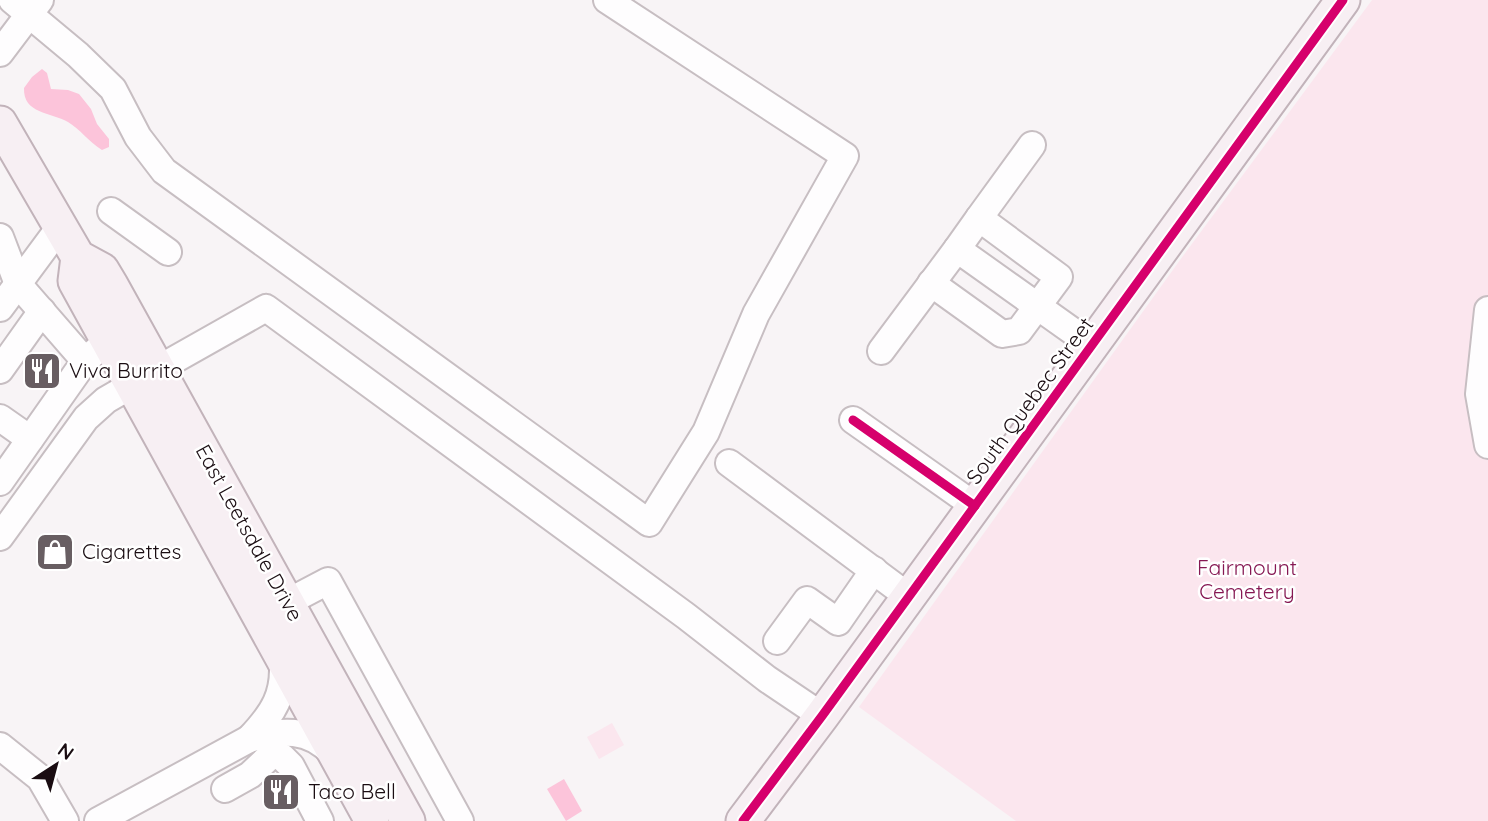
<svg xmlns="http://www.w3.org/2000/svg" width="1488" height="821" font-family="Quicksand,sans-serif">
<style>
.green{fill:#fbe6ee}
.water{fill:#fcc4da}
.lines{fill:none;stroke-linecap:round;stroke-linejoin:round}
.minor-casing{stroke:#c7bec2;stroke-width:30}
.major-casing{stroke:#c2b3ba;stroke-width:37}
.minor{stroke:#fefdfe;stroke-width:26}
.major{stroke:#f7eff3;stroke-width:33}
.cycleway-casing{stroke:#fff;stroke-width:13}
.cycleway{stroke:#d6006c;stroke-width:9}
.labels{text-anchor:middle;stroke-width:5;stroke-linejoin:round;paint-order:stroke}
.poi-label{font-size:21px;fill:#1a0d12;stroke:#fff;text-anchor:start}
.street-label{font-size:21px;fill:#1a0d12;stroke:#fff}
.park-label{font-size:21px;fill:#861853;stroke:#fff}
</style>
<rect width="100%" height="100%" fill="#f8f4f6"/>
<g class="green">
<polygon points="1372,0 1488,0 1488,821 1016,821 859,707 1180,260"/>
<polygon points="612,723 624,745 599,759 587,737"/>
</g>
<g class="water">
<path d="M42 69 47 73 51 89 68 90 79 94 91 109 97 124 109 139V147L102 150C89 142 80 129 68 122 51 112 23 114 24 88L32 77Z"/>
<polygon points="564,779 582,811 566,821 547,789"/>
</g>
<g class="lines">
<defs>
<g id="minor">
<polyline points="12,0 78,55 113,89 138,137 164,171 649,523 706,432 756,314 845,156 607,0"/>
<polyline points="0,53 40,0"/>
<polyline points="111,211 168,252"/>
<polyline points="979,218 1032,145"/>
<polyline points="0,237 18,284 85,361"/>
<polyline points="931,283 1002,334 1019,331 1059,277 979,218 957,249"/>
<polyline points="0,308 60,227"/>
<polyline points="1488,310 1479,394 1488,445"/>
<polyline points="881,351 957,249 1092,345"/>
<polyline points="158,369 266,308 686,616 767,679 822,716"/>
<polyline points="0,370 42,311"/>
<polyline points="0,418 30,439"/>
<polyline points="853,420 975,506"/>
<polyline points="729,463 909,597"/>
<polyline points="0,482 85,361 107,341"/>
<polyline points="0,537 86,418 106,400 132,385"/>
<polyline points="288,602 328,581 460,821"/>
<polyline points="777,641 807,600 838,622 874,570"/>
<path d="M249 739C273 714 287 693 282 657"/>
<polyline points="0,746 40,778 65,821"/>
<polyline points="225,789 250,775 268,758 275,755 282,757 291,766 320,821"/>
<path d="M98 821 249 739C281 730 309 727 333 754"/>
</g>
<g id="major">
<polyline points="0,123 78,257 102,270 111,285 408,821"/>
<polyline points="78,257 75,281 372,821"/>
<polyline points="743,821 822,716 1343,0"/>
</g>
</defs>
<use href="#minor" class="minor-casing"/>
<use href="#major" class="major-casing"/>
<use href="#minor" class="minor"/>
<use href="#major" class="major"/>
<defs>
<g id="cycleway">
<polyline points="853,420 975,506"/>
<polyline points="743,821 822,716 1343,0"/>
</g>
</defs>
<use href="#cycleway" class="cycleway-casing"/>
<use href="#cycleway" class="cycleway"/>
</g>
<defs>
<symbol id="restaurant-square" viewBox="-11 -11 22 22"><rect x="-9" y="-9" width="18" height="18" rx="4" fill="#685e62" stroke="#fff"/><path d="M-5-6h1v4h1v-4h1v4h1v-4h1v5L-1.5 .5V6h-2V.5L-5-1ZM5-6V6H3V1.5H1.5Q1.5-4 5-6Z" fill="#fff"/></symbol>
<symbol id="shop-square" viewBox="-11 -11 22 22"><rect x="-9" y="-9" width="18" height="18" rx="4" fill="#685e62" stroke="#fff"/><path d="M-5-2.5h2.3a2.7 3.5 0 0 1 5.4 0H5L5.5 6h-11ZM-1.5-2.5h3a1.5 2.3 0 0 0-3 0Z" fill="#fff"/></symbol>
</defs>
<g fill-rule="evenodd">
<use href="#restaurant-square" x="20" y="349" width="44" height="44"/>
<use href="#shop-square" x="33" y="530" width="44" height="44"/>
<use href="#restaurant-square" x="259" y="770" width="44" height="44"/>
</g>
<g class="labels">
<g class="poi-label">
<text x="69" y="378">Viva Burrito</text>
<text x="82" y="559">Cigarettes</text>
<text x="308" y="799">Taco Bell</text>
</g>
<g class="street-label">
<text transform="translate(1030 401) rotate(-54)" y="7">South Quebec Street</text>
<text transform="translate(249 533) rotate(61)" y="7">East Leetsdale Drive</text>
</g>
<g class="park-label">
<text x="1247" y="575">Fairmount<tspan x="1247" dy="24">Cemetery</tspan></text>
</g>
</g>
<g transform="translate(56 765) rotate(36)" stroke="#ffffff" stroke-width="5" paint-order="stroke">
<path d="M0-5L12 26L0 18L-12 26Z" fill="#1a0d12"/>
<text y="-10" font-size="19" font-weight="bold" text-anchor="middle" fill="#1a0d12">N</text>
</g>
</svg>
